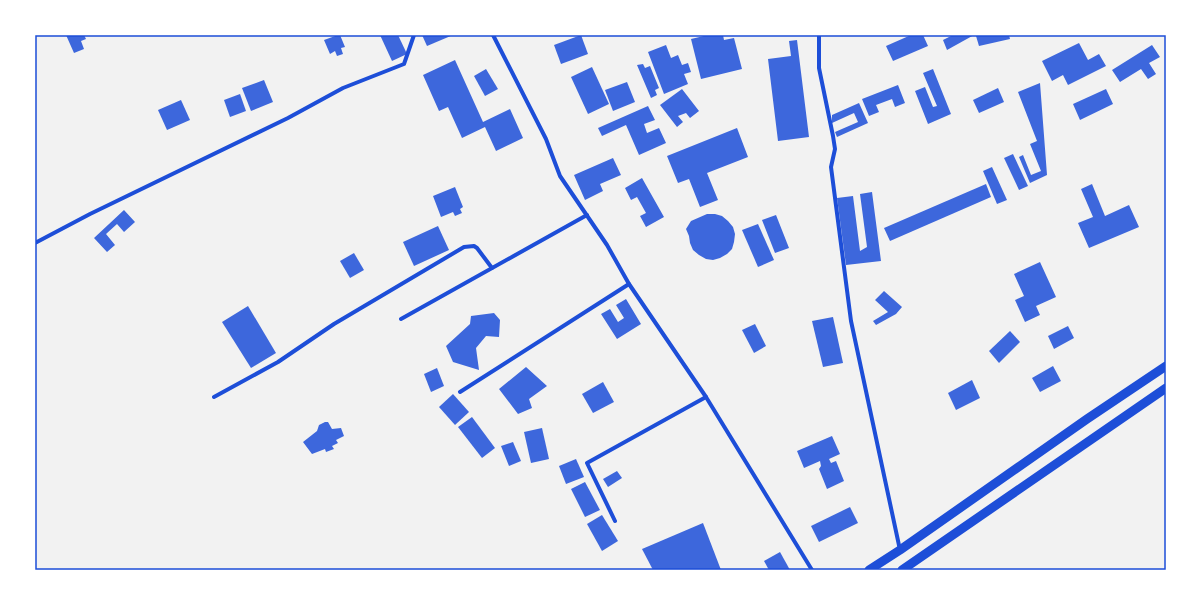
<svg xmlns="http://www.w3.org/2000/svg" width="1201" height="605" font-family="'Golos Text',sans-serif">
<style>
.building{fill:#3d67dc}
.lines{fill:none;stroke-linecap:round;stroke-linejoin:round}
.minor{stroke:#1d4ed8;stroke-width:4}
.trunk{stroke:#1d4ed8;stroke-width:9}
.neatline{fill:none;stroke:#1d4ed8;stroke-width:1.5}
</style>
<rect width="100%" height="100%" fill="#f2f2f2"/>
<g class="building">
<polygon points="66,35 84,35 86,39 81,41 84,49 74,53"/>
<polygon points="338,35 340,35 345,47 341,48 343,54 337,56 335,51 330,54 324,40"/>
<polygon points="380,35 398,35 407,54 392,61"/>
<polygon points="422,35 453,35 427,46"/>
<polygon points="581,35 588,54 561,64 554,45"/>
<polygon points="708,35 723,35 724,40 734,38 742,69 701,79 691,39"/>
<polygon points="911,35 923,35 928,46 893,61 886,46"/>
<polygon points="953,35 974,35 947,50 943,40"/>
<polygon points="982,35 1009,35 1010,39 979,46 976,36"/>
<polygon points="797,40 809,137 778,141 768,59 791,56 789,41"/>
<polygon points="1079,43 1088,60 1099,54 1106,66 1068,85 1063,75 1052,81 1042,61"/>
<polygon points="666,45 671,58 678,55 682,65 688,63 691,72 684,74 688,84 664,94 648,52"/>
<polygon points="1152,45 1160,57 1149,63 1156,74 1148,79 1141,69 1120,82 1112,70"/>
<polygon points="455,60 483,122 510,109 523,138 496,151 485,127 462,138 448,107 439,111 423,75"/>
<polygon points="643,64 645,68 650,66 659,88 655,90 657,95 651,98 637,65"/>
<polygon points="592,67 609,104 588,114 571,77"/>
<polygon points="486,69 498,89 485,96 474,76"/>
<polygon points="933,69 951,114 928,124 915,91 925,87 933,107 937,106 923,73"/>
<polygon points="264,80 273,102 251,111 242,88"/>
<polygon points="627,82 635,102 613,111 605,90"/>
<polygon points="1040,83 1047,175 1030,183 1019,157 1023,155 1031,175 1041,171 1030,144 1037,141 1018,92"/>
<polygon points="898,85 905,103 895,107 892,99 876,105 879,112 869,116 862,99"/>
<polygon points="998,88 1004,102 979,113 973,100"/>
<polygon points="682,89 699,111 690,118 686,113 678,116 683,122 677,127 660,105"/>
<polygon points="1106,89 1113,104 1080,120 1073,104"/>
<polygon points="240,94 246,111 230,117 224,100"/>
<polygon points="181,100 190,120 167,130 158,110"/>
<polygon points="859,103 868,123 837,137 835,132 858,122 854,113 832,123 832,115"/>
<polygon points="648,106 655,120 644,124 647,133 659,128 666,143 639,155 626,125 602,136 598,128"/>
<polygon points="737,128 748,157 707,173 718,200 700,207 689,179 678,183 667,156"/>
<polygon points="1013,154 1028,186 1019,190 1004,158"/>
<polygon points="613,158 621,175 600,184 603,191 585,200 574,175"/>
<polygon points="992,167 1007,200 997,204 983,171"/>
<polygon points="642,178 664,217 646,227 640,216 646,213 637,197 631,200 625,188"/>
<polygon points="986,184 991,197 890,241 884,228"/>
<polygon points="1092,184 1105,216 1129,205 1139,227 1089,248 1078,223 1093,217 1081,189"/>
<polygon points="455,187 463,207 460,209 462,213 455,216 453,212 441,217 433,196"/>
<polygon points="872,192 881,261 846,265 837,198 853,196 860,251 867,247 860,194"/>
<polygon points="124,210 135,222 124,232 117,224 106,234 115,245 107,252 94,238"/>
<polygon points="707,214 715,214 722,216 728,221 733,227 735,234 734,242 732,249 727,254 720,258 713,260 706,259 699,255 693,250 690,243 689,236 686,229 691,221"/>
<polygon points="776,215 789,248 775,253 762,220"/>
<polygon points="758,224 774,260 758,267 742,230"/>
<polygon points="438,226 449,250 414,266 403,242"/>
<polygon points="354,253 364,270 350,278 340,261"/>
<polygon points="1040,262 1056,297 1036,306 1040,315 1025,322 1015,300 1024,296 1014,274"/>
<polygon points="884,291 902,307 896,314 876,325 873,321 888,312 875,300"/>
<polygon points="626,299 641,324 617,339 601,314 610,309 618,322 624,318 616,305"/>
<polygon points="248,306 276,353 251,368 222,322"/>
<polygon points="494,313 500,320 499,337 486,336 476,348 479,370 453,362 446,346 470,324 471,316"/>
<polygon points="833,317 843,363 823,367 812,321"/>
<polygon points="755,324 766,346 754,353 742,330"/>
<polygon points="1068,326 1074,338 1054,349 1048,336"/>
<polygon points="1010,331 1020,342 999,363 989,351"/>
<polygon points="1053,366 1061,381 1040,392 1032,378"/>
<polygon points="526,367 547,386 529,399 532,408 518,414 499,389"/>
<polygon points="437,368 444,386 431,392 424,374"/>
<polygon points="972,380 980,398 956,410 948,393"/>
<polygon points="603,382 614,402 593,413 582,394"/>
<polygon points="453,394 469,412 455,425 439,407"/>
<polygon points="472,417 495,448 482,458 458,427"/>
<polygon points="325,422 328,422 332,429 341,428 344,436 336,440 338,443 332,446 334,449 326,452 325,449 312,454 303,442 317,431 319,425"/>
<polygon points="542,428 549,459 531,463 524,432"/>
<polygon points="832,436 840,454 829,459 831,463 836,461 844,481 827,489 819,469 821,466 820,461 804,468 797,451"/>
<polygon points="513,442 521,461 509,466 501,446"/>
<polygon points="576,459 584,477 566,484 559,466"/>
<polygon points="617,471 622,478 608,487 603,479"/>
<polygon points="585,482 600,510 585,517 571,489"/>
<polygon points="850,507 858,523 819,542 811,526"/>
<polygon points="602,515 618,541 602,551 587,524"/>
<polygon points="703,523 721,570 653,570 642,549"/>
<polygon points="780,552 790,570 769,570 764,561"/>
</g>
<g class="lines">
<g class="minor">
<polyline points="493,35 546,139 560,176 607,245 629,284 706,397 812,570"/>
<polyline points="819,35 819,68 833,136 835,149 831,167 851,321 900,550"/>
<polyline points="35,243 90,214 288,118 343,88 404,64 414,35"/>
<polyline points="401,319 587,215"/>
<polyline points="460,392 629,284"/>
<polyline points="214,397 278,362 334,324 464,247 474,246 477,248 492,268"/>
<polyline points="615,521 587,463 706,397"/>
</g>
<g class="trunk">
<polyline points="869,570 900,550 1087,419 1166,366"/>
<polyline points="902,570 1166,388"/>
</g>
</g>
<rect width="1201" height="605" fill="none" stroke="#ffffff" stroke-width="72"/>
<rect x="36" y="36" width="1129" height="533" class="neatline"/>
</svg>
